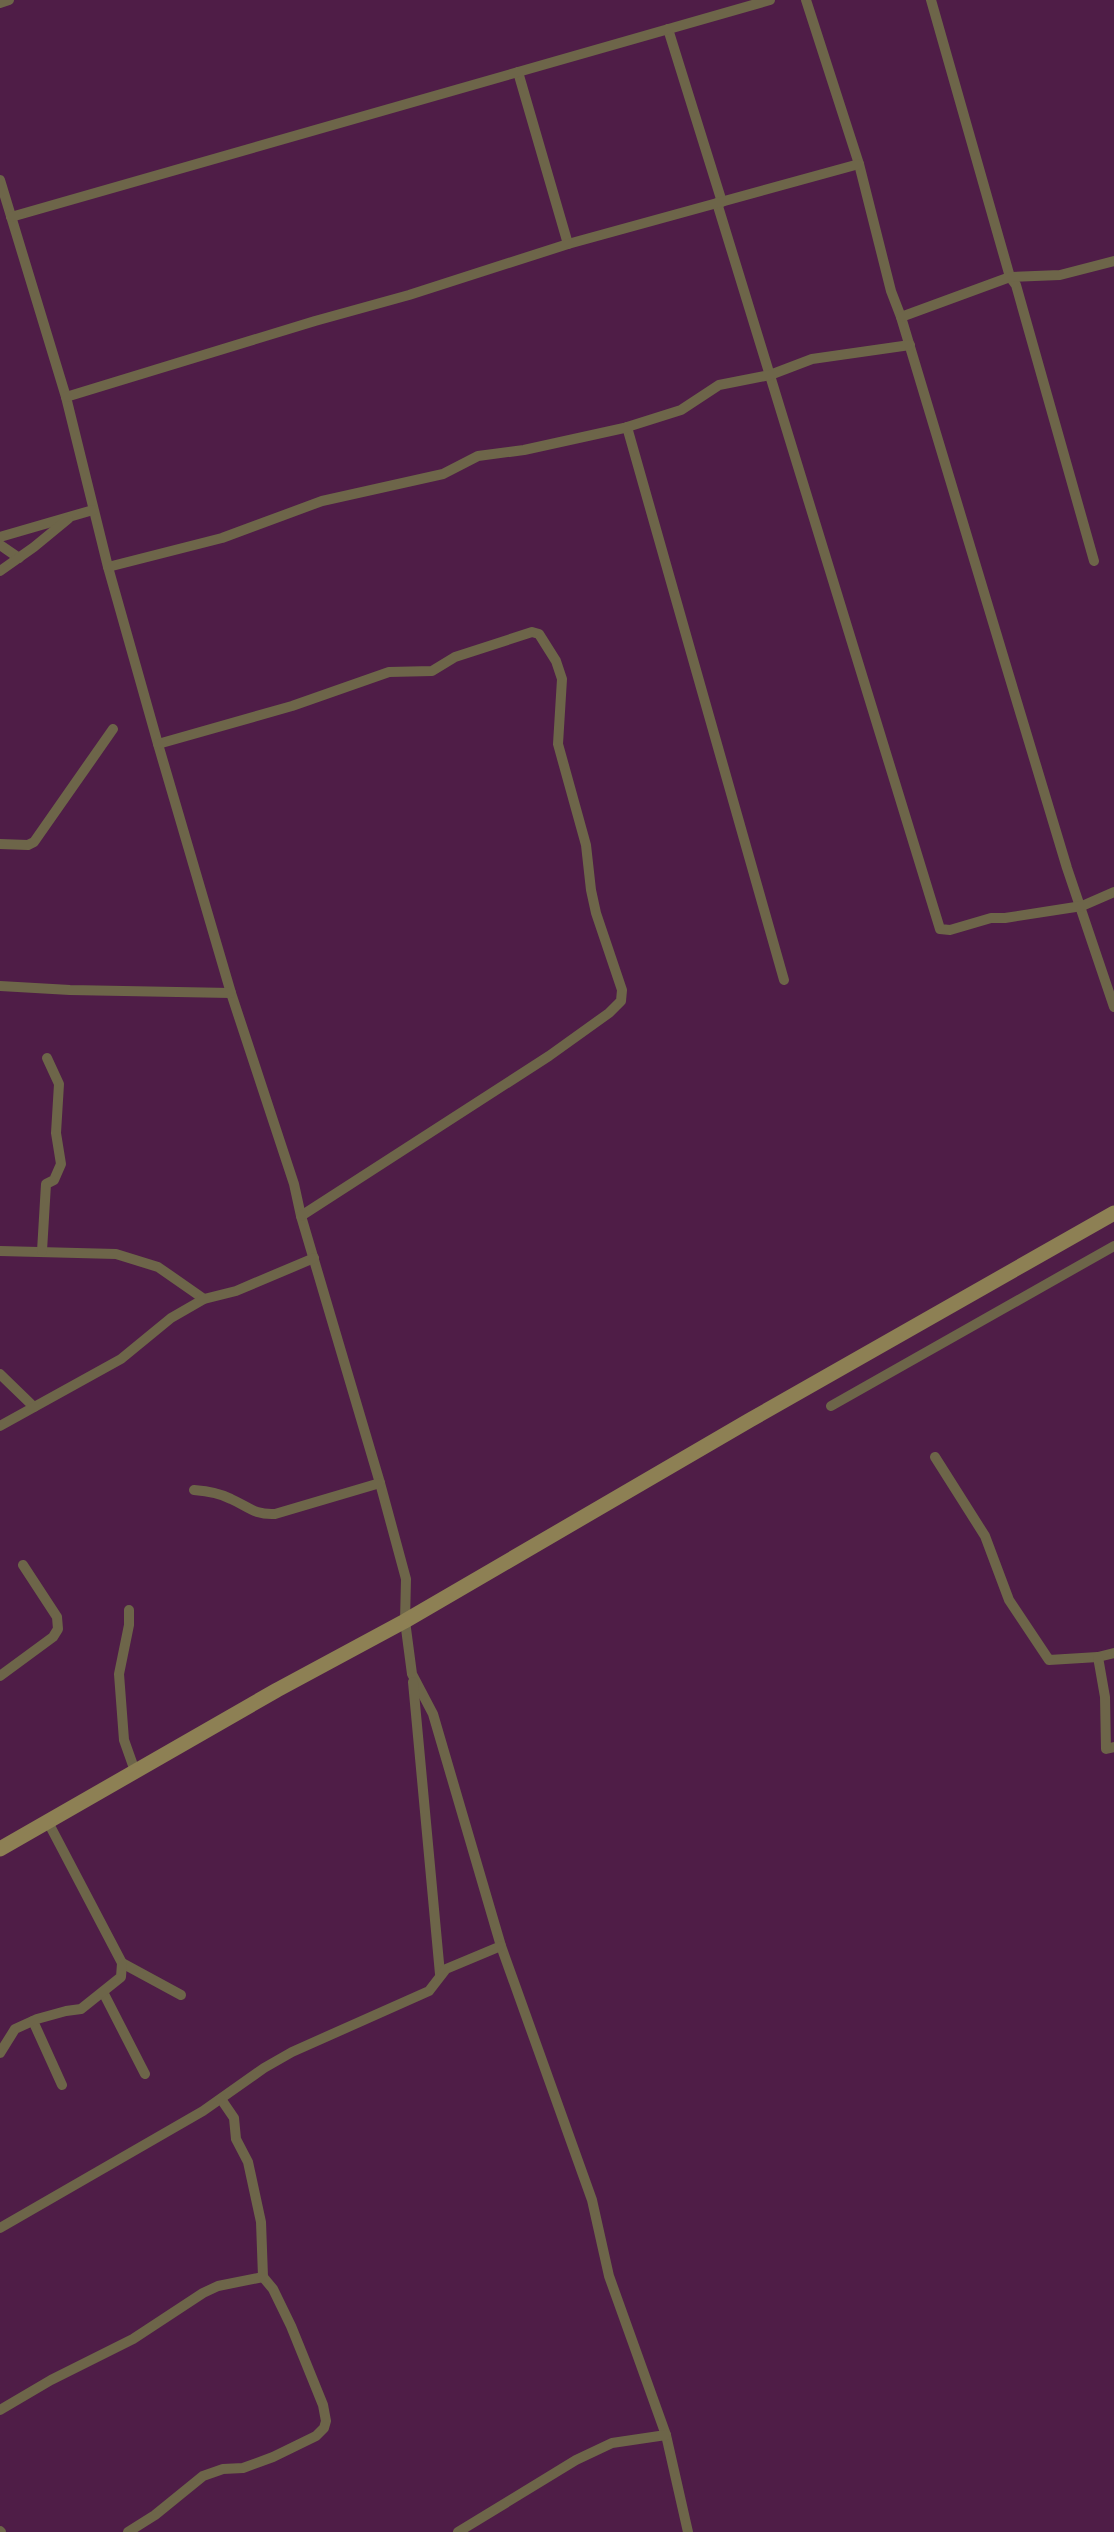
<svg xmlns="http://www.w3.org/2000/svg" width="1114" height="2532" font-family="'DM Sans',sans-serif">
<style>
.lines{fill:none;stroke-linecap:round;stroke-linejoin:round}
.street{stroke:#6d6549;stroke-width:10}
.secondary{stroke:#8d8054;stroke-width:15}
</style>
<rect width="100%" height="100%" fill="#4f1d47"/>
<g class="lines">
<g class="street">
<polyline points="806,0 859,164 891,291 901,317 1067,868 1114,1007"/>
<polyline points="931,0 1010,277 1016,285 1094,561"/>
<polyline points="0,3 9,0"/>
<polyline points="668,29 722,202"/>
<polyline points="518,72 568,244"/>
<polyline points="0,180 66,397 108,567 158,744 231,993 294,1184 301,1216 380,1483 406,1579 405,1621 412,1674 433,1714 501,1946 592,2200 609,2276 666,2435 688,2532"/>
<polyline points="717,203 940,929 950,930 991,918 1005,918 1082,906 1114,892"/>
<polyline points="11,217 770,0"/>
<polyline points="901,317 1010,277 1060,275 1114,261"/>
<polyline points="66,397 315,321 409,295 568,244 859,164"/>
<polyline points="627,427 784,980"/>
<polyline points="0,537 93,510"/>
<polyline points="0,545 19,558"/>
<polyline points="108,567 222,538 322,501 443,474 478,456 524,450 624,428 681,410 719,385 770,375 812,359 910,345"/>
<polyline points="0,571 34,547 68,519"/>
<polyline points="158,744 292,706 389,672 432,671 455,657 532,632 539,634 556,661 562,679 558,744 586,845 591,890 596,913 622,990 621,1001 609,1013 549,1056 301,1216"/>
<polyline points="0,844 28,845 34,842 113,729"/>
<polyline points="0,986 70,990 231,993"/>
<polyline points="0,1251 116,1254 158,1267 204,1299"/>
<polyline points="42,1251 46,1184 54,1180 61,1164 56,1133 59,1084 47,1058"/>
<polyline points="0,1374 34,1407"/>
<polyline points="831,1406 1114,1246"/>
<polyline points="0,1426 121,1359 171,1318 204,1299 236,1291 314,1258"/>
<polyline points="935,1457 985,1536 1009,1600 1049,1660 1098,1657 1114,1653"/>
<path d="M194 1490C207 1491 220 1493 231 1499 249 1507 254 1515 275 1514L380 1483"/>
<polyline points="129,1610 129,1625 119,1674 124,1740 135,1771"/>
<polyline points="1098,1657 1105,1697 1106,1749 1114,1747"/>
<polyline points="0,1676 53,1637 58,1629 57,1617 23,1565"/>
<polyline points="413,1682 440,1974"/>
<polyline points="122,1963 181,1995"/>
<polyline points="103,1992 145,2074"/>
<polyline points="33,2021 62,2085"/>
<polyline points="0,2053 15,2029 37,2019 66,2011 81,2009 121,1977 122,1963 48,1822"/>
<polyline points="0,2228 203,2111 264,2068 292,2052 429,1991 446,1969 501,1946"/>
<polyline points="0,2410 51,2380 133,2339 203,2293 218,2286 263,2277"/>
<polyline points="0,2531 1,2532"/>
<polyline points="128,2532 155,2515 203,2476 223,2469 243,2468 273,2457 316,2436 324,2428 326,2421 323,2405 291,2326 273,2289 263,2277 261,2222 248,2162 236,2139 234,2118 221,2099"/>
<polyline points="458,2532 576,2460 612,2443 666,2435"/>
</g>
<polyline class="secondary" points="0,1849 277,1690 405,1621 750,1420 1114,1213"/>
</g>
</svg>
